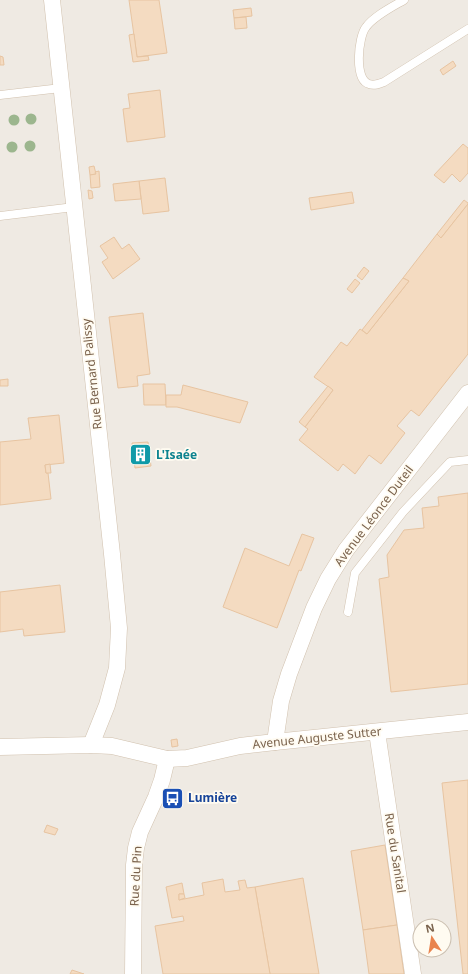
<svg xmlns="http://www.w3.org/2000/svg" width="468" height="974" font-family="'Noto Sans',sans-serif">
<style>
.industrial{fill:#efeae3;fill-rule:evenodd}
.building{fill:#f4dbc1;stroke:#e7c4a1}
.lines{fill:none;stroke-linecap:round;stroke-linejoin:round}
.lane-casing{stroke:#d1c1ae;stroke-width:9}
.street-casing{stroke:#d1c1ae;stroke-width:17}
.lane{stroke:#fff;stroke-width:8}
.street{stroke:#fff;stroke-width:16}
.tree{fill:#9cb68e}
.labels{text-anchor:middle;stroke-width:3.5;stroke-linejoin:round;paint-order:stroke}
.street-label{font-size:12px;fill:#7a624c;stroke:#fffbf1}
.culture-label{font-size:12px;font-weight:bold;fill:#0d838f;stroke:#fffbf1;text-anchor:start}
.transit-label{font-size:12px;font-weight:bold;fill:#164399;stroke:#fffbf1;text-anchor:start}
</style>
<rect width="100%" height="100%" fill="#fdf8ea"/>
<path class="industrial" d="M0 0H468V974H0ZM420 926H444V950H420Z"/>
<g class="building">
<polygon points="129,0 159,0 167,53 137,57"/>
<polygon points="251,8 252,16 234,18 233,10"/>
<polygon points="246,17 247,28 235,29 234,18"/>
<polygon points="134,34 137,57 148,56 149,60 133,62 129,35"/>
<polygon points="0,56 3,57 4,65 0,65"/>
<polygon points="453,61 456,66 443,75 440,70"/>
<polygon points="160,90 165,137 127,142 123,109 130,108 128,94"/>
<polygon points="463,144 468,148 468,173 460,182 452,174 444,183 434,175"/>
<polygon points="94,166 96,174 90,175 89,167"/>
<polygon points="99,171 100,187 91,188 90,175 96,174 95,172"/>
<polygon points="165,178 169,211 143,214 139,181"/>
<polygon points="139,181 141,199 115,201 113,184"/>
<polygon points="88,190 92,191 93,198 89,199"/>
<polygon points="352,192 354,203 311,210 309,198"/>
<polygon points="464,200 468,203 468,204 441,238 437,234"/>
<polygon points="468,204 468,354 419,416 411,410 397,426 405,433 381,464 369,455 355,474 343,464 338,471 299,440 308,429 305,427 333,390 314,377 341,342 347,346 360,329 367,334 409,281 403,278 437,234 441,238"/>
<polygon points="114,237 122,249 129,244 140,259 113,279 102,262 108,258 100,246"/>
<polygon points="364,267 369,271 362,280 357,276"/>
<polygon points="403,278 409,281 367,334 362,330"/>
<polygon points="355,279 360,283 352,293 347,289"/>
<polygon points="143,313 150,374 137,376 138,386 118,388 109,317"/>
<polygon points="8,379 8,386 0,386 0,380"/>
<polygon points="143,384 165,384 166,405 144,405"/>
<polygon points="183,385 248,402 240,423 177,407 166,407 166,395 181,395"/>
<polygon points="328,386 333,390 305,427 299,422"/>
<polygon points="59,415 64,463 45,465 46,473 48,473 51,499 0,505 0,442 31,439 28,418"/>
<polygon points="148,442 151,466 135,468 132,443"/>
<polygon points="50,464 51,473 46,473 45,465"/>
<polygon points="468,493 468,684 391,692 379,579 389,577 387,555 404,530 424,528 422,508 439,506 438,497"/>
<polygon points="302,534 314,538 301,571 299,570 277,628 223,607 245,548 289,566"/>
<polygon points="60,585 65,632 24,636 23,629 0,632 0,592"/>
<polygon points="177,739 178,746 172,747 171,740"/>
<polygon points="468,780 468,974 463,974 442,783"/>
<polygon points="47,825 58,829 55,835 44,832"/>
<polygon points="385,845 397,925 363,930 351,851"/>
<polygon points="303,878 319,974 270,974 255,887"/>
<polygon points="223,879 225,892 240,890 238,881 245,880 247,888 255,887 270,974 163,974 155,926 184,921 183,916 172,918 166,887 182,883 184,894 179,894 179,900 204,895 202,883"/>
<polygon points="179,894 184,894 185,898 179,900"/>
<polygon points="397,925 404,974 369,974 363,930"/>
<polygon points="72,970 84,974 70,974"/>
</g>
<g class="lines">
<defs>
<g id="lane">
<path d="M404 0C392 7 374 16 366 27 358 37 354 80 369 84 374 86 379 84 384 82L468 29"/>
<polyline points="0,95 61,88"/>
<polyline points="0,216 74,207"/>
<polyline points="348,612 355,573 403,512 450,462 468,460"/>
</g>
<g id="street">
<polyline points="52,0 112,554 119,628 117,668 107,705 91,745"/>
<polyline points="377,732 413,974"/>
<polyline points="275,742 281,701 289,674 314,608 328,579 346,550 468,393"/>
<polyline points="0,747 91,745 112,746 167,759 187,758 240,746 275,742 468,722"/>
<polyline points="133,974 134,865 136,848 140,832 156,797 162,780 167,759"/>
</g>
</defs>
<use href="#lane" class="lane-casing"/>
<use href="#street" class="street-casing"/>
<use href="#lane" class="lane"/>
<use href="#street" class="street"/>
</g>
<g class="tree">
<circle cx="31" cy="119" r="5.5"/>
<circle cx="14" cy="120" r="5.5"/>
<circle cx="30" cy="146" r="5.5"/>
<circle cx="12" cy="147" r="5.5"/>
</g>
<defs>
<symbol id="building-square" viewBox="-11 -11 22 22"><rect x="-9" y="-9" width="18" height="18" rx="4" fill="#0f9aa8" stroke="#fffbf1"/><path d="M-4-6H4V6H1V3H-1V6H-4ZM-2.5-4.3h1.7v1.8h-1.7ZM.8-4.3h1.7v1.8H.8ZM-2.5-1h1.7V.8h-1.7ZM.8-1h1.7V.8H.8Z" fill="#fff"/></symbol>
<symbol id="bus-square" viewBox="-11 -11 22 22"><rect x="-9" y="-9" width="18" height="18" rx="4" fill="#1a4fb4" stroke="#fffbf1"/><path d="M-5-6H5V4H4V6H2V4H-2V6H-4V4H-5ZM-3.5-4V0h7V-4ZM-3.5 1.2v1.5H-2V1.2ZM2 1.2v1.5H3.5V1.2Z" fill="#fff"/></symbol>
</defs>
<g fill-rule="evenodd">
<use href="#building-square" x="128" y="442" width="25" height="25"/>
<use href="#bus-square" x="160" y="786" width="25" height="25"/>
</g>
<g class="labels">
<g class="street-label">
<text transform="translate(92 374) rotate(-96)" y="4">Rue Bernard Palissy</text>
<text transform="translate(374 516) rotate(-53)" y="4">Avenue Léonce Duteil</text>
<text transform="translate(317 738) rotate(-6)" y="4">Avenue Auguste Sutter</text>
<text transform="translate(395 853) rotate(81)" y="4">Rue du Sanital</text>
<text transform="translate(136 876) rotate(-87)" y="4">Rue du Pin</text>
</g>
<g class="culture-label">
<text x="156" y="459">L'Isaée</text>
</g>
<g class="transit-label">
<text x="188" y="802">Lumière</text>
</g>
</g>
<g transform="translate(432 938) rotate(348)"><circle r="19" fill="#fffbf1" stroke="#cabeaf"/>
<path d="M0-3L7 15L0 10L-7 15Z" fill="#e9834d"/>
<text y="-6" font-size="11" font-weight="bold" text-anchor="middle" fill="#7a624c">N</text>
</g>
</svg>
